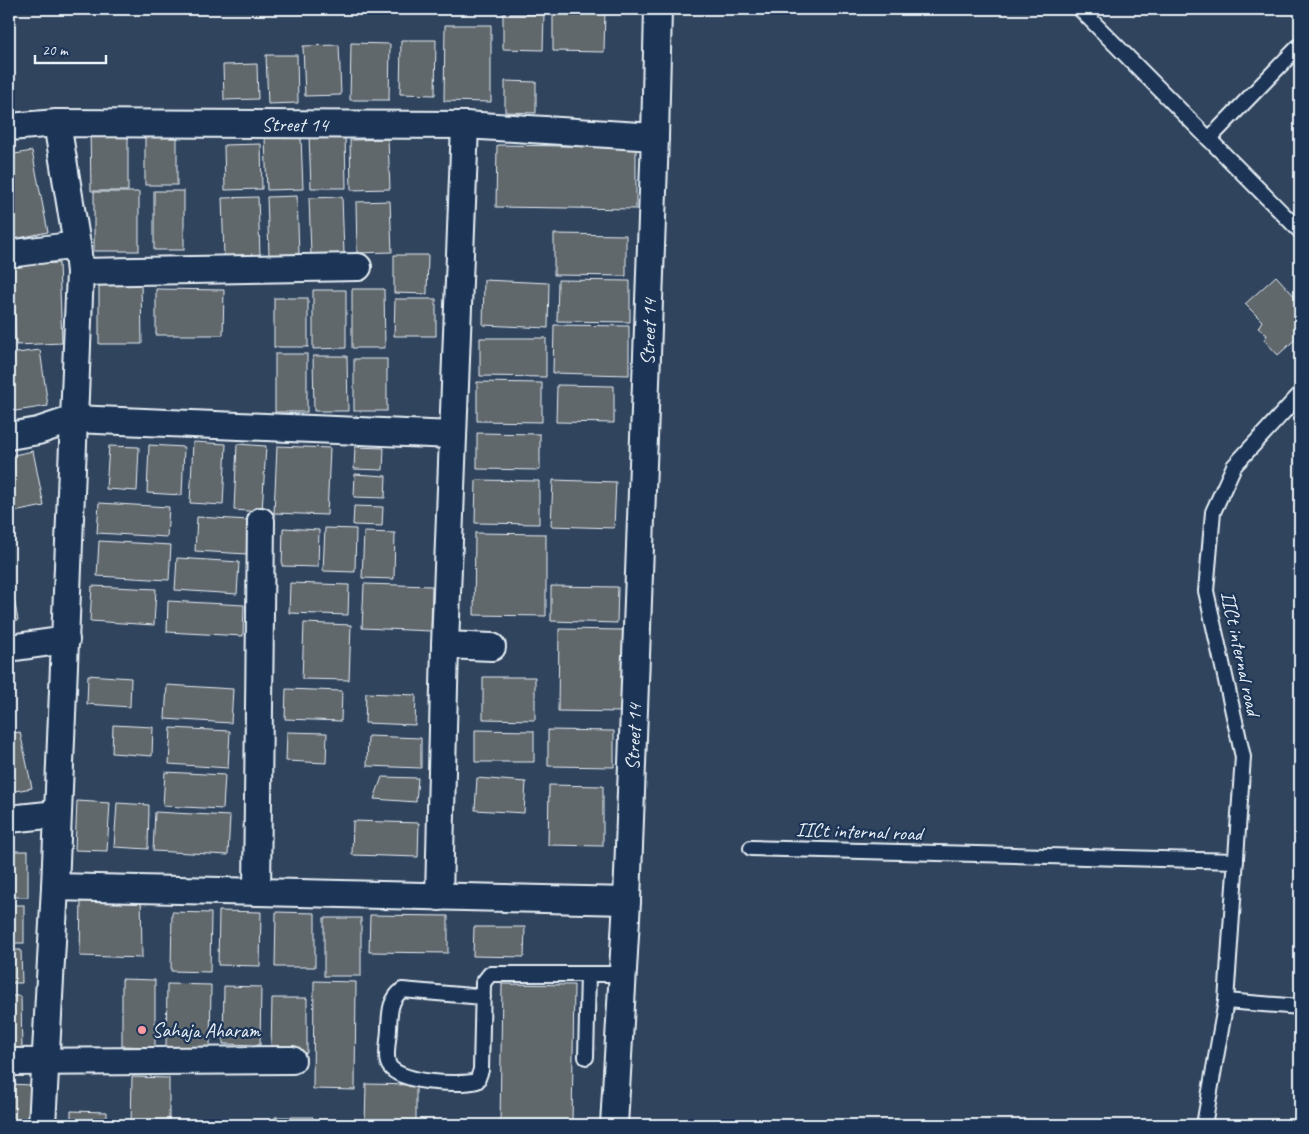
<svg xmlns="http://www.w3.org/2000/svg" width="1309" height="1134" font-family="Caveat,sans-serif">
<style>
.building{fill:#61676c;stroke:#e8f1f8}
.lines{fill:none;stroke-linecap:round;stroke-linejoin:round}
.lane-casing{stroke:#e8f1f8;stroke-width:18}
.street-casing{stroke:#e8f1f8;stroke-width:30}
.lane{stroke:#1d3557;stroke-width:14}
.street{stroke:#1d3557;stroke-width:26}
.poi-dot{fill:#ff9aa2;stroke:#1d3557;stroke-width:2}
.labels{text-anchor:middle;stroke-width:4.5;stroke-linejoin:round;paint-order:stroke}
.street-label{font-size:20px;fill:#e8f1f8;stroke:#1d3557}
.poi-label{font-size:20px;fill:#e8f1f8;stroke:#1d3557;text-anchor:start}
</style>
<rect width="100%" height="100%" fill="#31445d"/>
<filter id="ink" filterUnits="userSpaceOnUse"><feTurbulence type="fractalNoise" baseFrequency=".02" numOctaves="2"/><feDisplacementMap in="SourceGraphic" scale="10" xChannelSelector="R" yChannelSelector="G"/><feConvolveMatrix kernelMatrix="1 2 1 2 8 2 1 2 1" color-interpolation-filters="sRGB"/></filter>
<g filter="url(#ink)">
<g class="building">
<polygon points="553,9 605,9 604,52 553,51"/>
<polygon points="503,14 544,14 543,50 503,49"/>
<polygon points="445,25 491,25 491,102 444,101"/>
<polygon points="401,40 436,40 435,95 400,94"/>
<polygon points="351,43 390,44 389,100 350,100"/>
<polygon points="339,45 341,95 305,96 303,46"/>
<polygon points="266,55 297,55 298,103 268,104"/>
<polygon points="257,64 258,99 224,100 223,65"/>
<polygon points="505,81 536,82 536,113 505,112"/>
<polygon points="90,130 128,130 128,191 91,191"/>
<polygon points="345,134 346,188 311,188 309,135"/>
<rect x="145" y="137" width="32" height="48"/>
<polygon points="301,137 303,189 267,190 265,138"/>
<polygon points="388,139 390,189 351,190 350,140"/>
<polygon points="261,144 262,189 225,190 224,145"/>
<polygon points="497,145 636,147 636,209 496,207"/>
<polygon points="32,151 48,232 9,240 9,155"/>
<rect x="154" y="191" width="30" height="59"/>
<rect x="94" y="192" width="45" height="59"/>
<polygon points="297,196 299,254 269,255 267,197"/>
<polygon points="258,197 260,256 224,256 222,198"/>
<polygon points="342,197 344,254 311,254 309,198"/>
<polygon points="390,201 392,252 357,253 356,202"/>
<polygon points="554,234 626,235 626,276 554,275"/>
<polygon points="394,255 428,255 427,294 394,293"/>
<polygon points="59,263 62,343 16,345 13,265"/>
<polygon points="1276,276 1300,302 1300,335 1278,355 1264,340 1267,335 1258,328 1262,321 1245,304"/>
<polygon points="484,280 549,283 548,328 483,325"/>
<polygon points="558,280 630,281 630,322 557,321"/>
<polygon points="99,282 141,282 142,344 99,344"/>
<polygon points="156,289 224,290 223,335 156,335"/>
<polygon points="352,289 384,289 385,348 352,348"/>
<polygon points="313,290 346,290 346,348 313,349"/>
<rect x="274" y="298" width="34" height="49"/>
<polygon points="395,299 436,299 436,336 394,336"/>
<polygon points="554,325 629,326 629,375 553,373"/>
<polygon points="480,338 546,338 546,377 480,376"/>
<polygon points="40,350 48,406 9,412 9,354"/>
<rect x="275" y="354" width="32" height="58"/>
<polygon points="313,356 347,356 348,411 314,411"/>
<rect x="354" y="359" width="33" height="52"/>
<polygon points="477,382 542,383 542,422 477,421"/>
<polygon points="557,385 614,386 614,423 556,422"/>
<polygon points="477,433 540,434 540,470 477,469"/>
<polygon points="193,442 226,444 223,505 190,503"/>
<polygon points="237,444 266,446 262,512 234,510"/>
<polygon points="149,445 184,447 182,495 147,493"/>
<polygon points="109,446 139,447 137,491 106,489"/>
<polygon points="277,446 330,448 327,515 274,513"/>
<polygon points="355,447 384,448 383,470 354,469"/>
<polygon points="33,451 44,506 9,513 9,456"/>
<polygon points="355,474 386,476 385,498 354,497"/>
<polygon points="476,480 539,481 539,524 475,523"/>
<polygon points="553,480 616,482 614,528 551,526"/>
<polygon points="99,503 169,507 167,537 97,533"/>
<polygon points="354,506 383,507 382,526 353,525"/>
<polygon points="197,517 249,520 247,554 195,551"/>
<polygon points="283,528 319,530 318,567 282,566"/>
<polygon points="325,528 356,529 355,572 323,571"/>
<polygon points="364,532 395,533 394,579 362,578"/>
<polygon points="475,533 546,534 546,616 474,615"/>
<polygon points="99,541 171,545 169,580 97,576"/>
<polygon points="177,558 239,562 237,594 175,590"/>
<polygon points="9,573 18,620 9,621"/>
<polygon points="290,583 349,585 348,615 289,613"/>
<polygon points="364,584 432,586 431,631 362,628"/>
<polygon points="92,586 156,589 154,625 90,621"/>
<polygon points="551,586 618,587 617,623 551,621"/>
<polygon points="168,601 244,605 243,636 167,632"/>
<polygon points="304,623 351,625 349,680 302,679"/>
<polygon points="559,629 623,630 622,712 558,711"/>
<polygon points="88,675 131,678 130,707 87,704"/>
<polygon points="483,677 535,677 535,720 483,719"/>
<polygon points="167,685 233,689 231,723 165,719"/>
<polygon points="286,689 342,691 341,721 285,719"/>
<polygon points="366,693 416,695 415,725 365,723"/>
<polygon points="113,725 153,727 152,756 112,753"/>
<polygon points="171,728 230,731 228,768 169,764"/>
<polygon points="475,730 534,731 534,762 475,762"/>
<polygon points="548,730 614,731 614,767 548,766"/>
<polygon points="20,732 32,788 9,792 9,734"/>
<polygon points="287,732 327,733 326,763 286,761"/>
<polygon points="368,736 421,738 421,768 367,766"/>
<polygon points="165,772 225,775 223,809 163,806"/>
<polygon points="382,777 418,778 416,802 374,799"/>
<polygon points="477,778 526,782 524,813 475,810"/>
<polygon points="549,785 603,786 603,846 548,845"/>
<polygon points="77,801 110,803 107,851 75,850"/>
<polygon points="117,803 149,805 148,849 114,847"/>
<polygon points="155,812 230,816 228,855 153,851"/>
<polygon points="353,821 419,823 418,857 352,855"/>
<rect x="9" y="851" width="19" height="46"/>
<polygon points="141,889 142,958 80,956 81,897"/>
<rect x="9" y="905" width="15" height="38"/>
<polygon points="219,911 261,912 260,966 218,965"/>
<polygon points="172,912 211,913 210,972 171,971"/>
<polygon points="276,912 315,913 315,967 275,967"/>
<polygon points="370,915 448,916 448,953 369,952"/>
<rect x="324" y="918" width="37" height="58"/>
<polygon points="474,927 525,927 524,957 473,956"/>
<polygon points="9,950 21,950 22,983 9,983"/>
<polygon points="122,979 155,980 155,1047 122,1046"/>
<polygon points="314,981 356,982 355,1090 313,1089"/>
<polygon points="167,984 211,985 210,1049 166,1048"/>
<polygon points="502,984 574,985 572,1125 500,1125"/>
<polygon points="224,986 261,987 260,1045 223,1044"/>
<polygon points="9,996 21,996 22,1052 9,1052"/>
<polygon points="272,998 307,998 307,1053 271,1052"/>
<polygon points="132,1077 169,1078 169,1125 131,1125"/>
<polygon points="9,1084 32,1085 31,1125 9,1125"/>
<polygon points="366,1084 416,1085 416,1125 365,1125"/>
<polygon points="71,1111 107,1112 107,1125 71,1125"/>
<polygon points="275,1117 313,1117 312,1125 274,1125"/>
</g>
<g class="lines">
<defs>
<g id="lane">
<polyline points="1080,9 1300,231"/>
<polyline points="1209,139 1300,45"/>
<polyline points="751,848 1236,861"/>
<path d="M483 997 402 990C389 1001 390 1013 389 1028 389 1038 385 1054 388 1063 394 1083 459 1086 477 1081L481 1070 483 983 490 974H623"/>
<polyline points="1226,1001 1300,1007"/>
<polyline points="586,1057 588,974"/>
<polyline points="1204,1125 1226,1001 1243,757 1206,591 1213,512 1234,466 1300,394"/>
</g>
<g id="street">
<path id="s1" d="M9 127 57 123 465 125 655 137 627 901 614 1125"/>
<polyline points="655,137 658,9"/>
<polyline points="9,254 77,245"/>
<polyline points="80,272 358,267"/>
<polyline points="9,436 38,431 74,419 453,435"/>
<polyline points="445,645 492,647"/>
<polyline points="9,648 66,640"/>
<polyline points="9,819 57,814"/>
<polyline points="55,887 627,901"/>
<polyline points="257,892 261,521"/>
<polyline points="439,897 445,645 465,125"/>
<polyline points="9,1062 292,1060"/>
<polyline points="42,1125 55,887 80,272 77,245 57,123"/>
</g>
</defs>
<use href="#lane" class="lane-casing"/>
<use href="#street" class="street-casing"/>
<use href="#lane" class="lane"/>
<use href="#street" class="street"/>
</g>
</g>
<circle class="poi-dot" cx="142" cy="1030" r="5"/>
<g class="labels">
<g class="street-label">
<text dy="7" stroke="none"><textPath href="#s1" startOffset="286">Street 14</textPath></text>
<text transform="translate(648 332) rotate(-88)" y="7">Street 14</text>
<text transform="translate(1241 653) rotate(78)" y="7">IICt internal road</text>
<text transform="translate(633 737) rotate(-88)" y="7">Street 14</text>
<text transform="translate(859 831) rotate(2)" y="7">IICt internal road</text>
</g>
<g class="poi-label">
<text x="152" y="1037">Sahaja Aharam</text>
</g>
</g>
<rect width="1309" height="1134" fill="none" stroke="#1d3557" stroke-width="30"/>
<rect x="15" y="15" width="1279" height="1104" fill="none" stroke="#e8f1f8" stroke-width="2" filter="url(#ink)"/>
<path d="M35 55v8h71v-8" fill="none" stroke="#e8f1f8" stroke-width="2.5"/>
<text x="42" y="55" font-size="15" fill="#e8f1f8" stroke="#1d3557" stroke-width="4" paint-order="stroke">20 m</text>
</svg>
